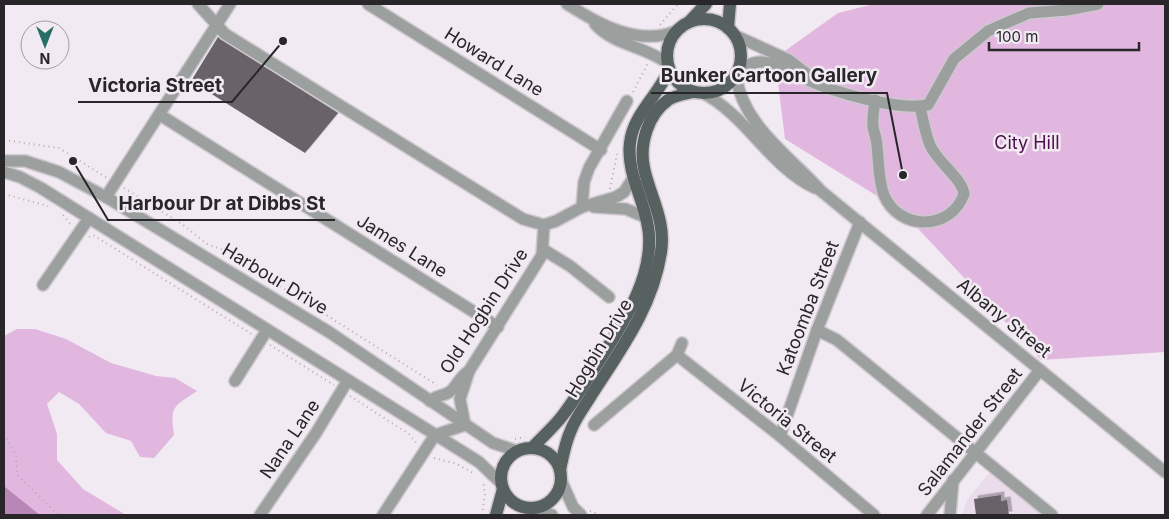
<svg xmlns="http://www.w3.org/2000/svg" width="1169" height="519" font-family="Inter,sans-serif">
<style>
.built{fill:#eadcea}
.green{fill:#e1b7e0}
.water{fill:#b986b8}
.building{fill:#696269;filter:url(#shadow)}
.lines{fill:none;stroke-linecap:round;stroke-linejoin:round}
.minor-casing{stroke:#cec7ce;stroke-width:14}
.major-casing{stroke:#cec7ce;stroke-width:15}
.path{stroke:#b2acb2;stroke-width:2;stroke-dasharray:1 4;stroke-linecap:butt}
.minor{stroke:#9ba09f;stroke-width:11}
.major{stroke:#57615f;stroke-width:12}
.labels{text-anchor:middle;stroke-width:5;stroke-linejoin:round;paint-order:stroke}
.street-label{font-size:18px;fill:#292629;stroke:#f2eaf2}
.park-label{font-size:18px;fill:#4e0f4f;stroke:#f2eaf2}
.leader{fill:none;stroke:#292629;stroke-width:2}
.callout-dot{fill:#292629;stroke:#f2eaf2;stroke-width:2}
.callout-label{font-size:19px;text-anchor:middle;font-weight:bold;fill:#292629;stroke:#f2eaf2;stroke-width:5;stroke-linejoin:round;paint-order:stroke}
</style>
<defs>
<filter id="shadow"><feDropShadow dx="3.5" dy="-3.5" stdDeviation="0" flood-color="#0004"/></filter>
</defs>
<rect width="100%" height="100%" fill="#f2eaf2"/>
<polygon class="built" points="990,472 1044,515 962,515 967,500"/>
<g class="green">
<polygon points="874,4 1165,4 1165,352 1041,360 909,219 890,204 785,139 775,58 838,13"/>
<path d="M17 329H35L66 339 111 363 156 376 175 378 197 391C173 407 170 406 174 435L154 458 140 457 131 441 106 433 79 404 59 392 47 404 57 434V460L83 489 126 515H40L4 486V336Z"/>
</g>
<polygon class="water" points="4,486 40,515 4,515"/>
<g class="building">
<polygon points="218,37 338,113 305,153 191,81"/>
<polygon points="1001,495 1001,501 1007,500 1009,515 976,515 974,499"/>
</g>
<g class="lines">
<defs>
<g id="minor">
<polyline points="198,4 225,34 523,219 544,225 556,221 582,207 616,197 624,192 634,177"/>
<polyline points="368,4 601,150"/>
<path d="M567 4C598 24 639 47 676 31"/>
<path d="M595 24C615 46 645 46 667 63"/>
<polyline points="734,35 789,60 811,77"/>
<path d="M738 71C746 66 753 61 763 62 778 63 791 73 805 79 834 92 897 111 928 105L954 59 988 31 1029 13 1067 10 1098 4"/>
<path d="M736 75C742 125 790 156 821 191L1165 472"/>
<path d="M703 93C748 117 769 166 815 188"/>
<path d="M875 100C874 109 872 118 873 127 874 133 877 139 877 146 879 162 878 179 884 195 899 231 951 231 964 194 962 178 937 162 930 145 925 133 923 119 920 107"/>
<polyline points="160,115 498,327"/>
<polyline points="4,161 25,161 59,172 106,197 329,332 493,443 517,451"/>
<polyline points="4,172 20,177 41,188 479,462 501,483"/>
<polyline points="106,197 230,4"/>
<polyline points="582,207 584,182 589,168 627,101"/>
<polyline points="594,207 626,209 647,218"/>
<polyline points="544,250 570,266 609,297"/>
<polyline points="43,285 89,218"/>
<polyline points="817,330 837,340 1052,515"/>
<polyline points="677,355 780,436 874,515"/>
<polyline points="235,381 267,330"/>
<path d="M430 401C437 394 445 397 452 390 459 383 460 376 469 371L542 255 544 225"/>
<polyline points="465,425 460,399 469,371"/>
<polyline points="594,425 677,355 682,343"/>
<polyline points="780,436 817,330 860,222"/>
<polyline points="561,480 573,507 581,515"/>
<polyline points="534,508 552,515"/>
<polyline points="260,515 316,433 348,380"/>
<polyline points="383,515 435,435 465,425"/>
<polyline points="927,515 1040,370"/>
<polyline points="950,515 953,480"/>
</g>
<g id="major">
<circle cx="704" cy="56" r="37"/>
<polyline points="689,22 706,4"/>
<polyline points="728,28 730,4"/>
<circle cx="531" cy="478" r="30"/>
<path d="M532 448C542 437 554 427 563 415 576 398 587 379 599 361 622 324 652 281 649 235 647 203 626 175 630 143 633 114 659 95 669 70"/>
<path d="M560 470C563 456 565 443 571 430 576 417 585 406 592 394 621 349 653 306 661 252 666 220 650 197 644 168 639 144 648 114 668 100 676 95 685 94 693 92"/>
<polyline points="496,515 503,489"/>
</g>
</defs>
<use href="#minor" class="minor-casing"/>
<use href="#major" class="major-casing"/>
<g class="path">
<polyline points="660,25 678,4"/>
<polyline points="633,92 648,63"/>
<polyline points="4,140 59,148 107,178"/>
<polyline points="124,188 182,224 207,244 223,250 437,385"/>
<polyline points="610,189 617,154"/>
<polyline points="4,194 48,206"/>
<polyline points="63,215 71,225"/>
<polyline points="89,237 93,235 106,243 253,335"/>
<polyline points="270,345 334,385"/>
<polyline points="350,396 409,434 417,444"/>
<polyline points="4,434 16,455 17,475 59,515"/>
<polyline points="515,439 525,437"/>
<polyline points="434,458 457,464 475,474"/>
<polyline points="590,511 601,515"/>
<polyline points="482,515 485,495 483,481"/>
</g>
<use href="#minor" class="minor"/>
<use href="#major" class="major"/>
</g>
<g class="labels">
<g class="street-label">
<text transform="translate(494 62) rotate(32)" y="6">Howard Lane</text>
<text transform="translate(402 246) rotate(32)" y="6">James Lane</text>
<text transform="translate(275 279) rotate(31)" y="6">Harbour Drive</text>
<text transform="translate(808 308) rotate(-69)" y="6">Katoomba Street</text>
<text transform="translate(484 311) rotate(-57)" y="6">Old Hogbin Drive</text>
<text transform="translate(1004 318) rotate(39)" y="6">Albany Street</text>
<text transform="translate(599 348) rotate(-59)" y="6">Hogbin Drive</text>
<text transform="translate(787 421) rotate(39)" y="6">Victoria Street</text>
<text transform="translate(970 432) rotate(-52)" y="6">Salamander Street</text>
<text transform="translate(290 439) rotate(-56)" y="6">Nana Lane</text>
</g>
<g class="park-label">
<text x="1027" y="149">City Hill</text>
</g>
</g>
<path class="leader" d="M903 175L887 93H651M283 41L232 102H78M73 161L108 220H335"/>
<g class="callout-dot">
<circle cx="903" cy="175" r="5"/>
<circle cx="283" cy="41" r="5"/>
<circle cx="73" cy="161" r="5"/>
</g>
<g class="callout-label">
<text x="769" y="82">Bunker Cartoon Gallery</text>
<text x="155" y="92">Victoria Street</text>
<text x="222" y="210">Harbour Dr at Dibbs St</text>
</g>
<rect width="1169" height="519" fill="none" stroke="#292629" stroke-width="10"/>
<g transform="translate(45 45) rotate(180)"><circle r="24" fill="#f2eaf2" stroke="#a29ca2"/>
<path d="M0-4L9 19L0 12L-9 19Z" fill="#266f66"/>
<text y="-8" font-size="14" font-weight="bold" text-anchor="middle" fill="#292629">N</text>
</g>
<path d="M989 42v8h150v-8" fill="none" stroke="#292629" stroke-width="2.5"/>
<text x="996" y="42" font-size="15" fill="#292629" stroke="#f2eaf2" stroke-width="4" paint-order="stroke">100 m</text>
</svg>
